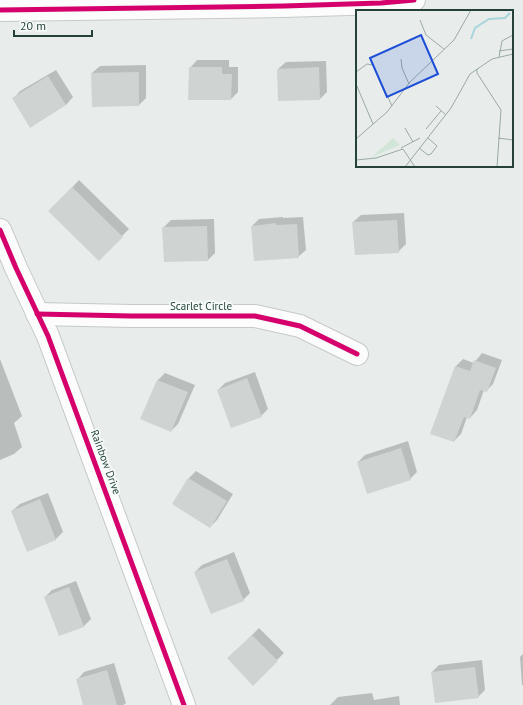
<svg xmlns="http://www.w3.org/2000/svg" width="523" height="705" font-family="'PT Sans',sans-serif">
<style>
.shadow{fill:#0003}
.building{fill:#cfd4d2}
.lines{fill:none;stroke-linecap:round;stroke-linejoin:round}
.minor-casing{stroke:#c5cac8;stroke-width:24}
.minor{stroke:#fcfcfc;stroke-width:22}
.cycleway-casing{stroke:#f7fbf9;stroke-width:8}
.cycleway{stroke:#d6006c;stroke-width:5}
.labels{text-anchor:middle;stroke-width:3.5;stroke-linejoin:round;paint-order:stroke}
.street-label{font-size:11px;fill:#24423a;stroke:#f7fbf9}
.inset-river{fill:none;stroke:#a9d4db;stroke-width:2}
.inset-road{fill:none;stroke:#9aa9a4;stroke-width:1}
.view{fill:#1d4ed8;fill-opacity:0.15;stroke:#1d4ed8;stroke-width:2}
.inset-edge{fill:none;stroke:#24423a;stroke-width:2}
</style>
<rect width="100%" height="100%" fill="#e8edeb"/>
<g class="shadow">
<polygon points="197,60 229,60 229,67 238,67 238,92 231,99 190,68"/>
<polygon points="326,61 327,92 320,99 278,69 286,62"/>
<polygon points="146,65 146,98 139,105 92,73 100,66"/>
<polygon points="56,70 73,97 66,105 13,99 20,91"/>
<polygon points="79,180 129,229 99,259 50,211"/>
<polygon points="404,213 406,244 398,252 353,222 361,215"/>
<polygon points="283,217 283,218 303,217 306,250 298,257 252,226 259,219"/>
<polygon points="214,219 215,253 208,260 164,227 171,220"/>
<polygon points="482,353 502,360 493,384 486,391 484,390 477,410 470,418 467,417 461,434 454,441 432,433 456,366 463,359 474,363"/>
<polygon points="0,359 22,416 14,423 22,447 14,454 0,460"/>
<polygon points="255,372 268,409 261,416 218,390 225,383"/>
<polygon points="165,373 195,385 178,424 171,431 142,419 158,380"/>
<polygon points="408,441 417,472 410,479 358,462 365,455"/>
<polygon points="196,471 233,494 217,520 210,527 173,504 189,478"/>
<polygon points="48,493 63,532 56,539 28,551 12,511 20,504"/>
<polygon points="234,552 250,593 243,600 195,572 202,565"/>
<polygon points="76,581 91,619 84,626 60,635 45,597 52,590"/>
<polygon points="259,628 284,653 253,684 229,658"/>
<polygon points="523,654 523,685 522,685 520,657"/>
<polygon points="482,660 485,690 478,697 432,672 439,665"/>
<polygon points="114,663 126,703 123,705 84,705 77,680 84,672"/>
<polygon points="372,693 374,700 399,696 400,705 330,705 338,697"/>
</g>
<g class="building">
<polygon points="189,67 222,67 222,74 232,74 231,100 188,100"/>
<polygon points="319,67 320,100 278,101 277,69"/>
<polygon points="139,72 139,106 92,107 91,73"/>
<polygon points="48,76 66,105 30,128 12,98"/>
<polygon points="72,187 123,237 99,261 48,211"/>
<polygon points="397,220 399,253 355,255 352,222"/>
<polygon points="276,223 276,225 297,224 299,258 254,261 251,226"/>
<polygon points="207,226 208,261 164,262 162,227"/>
<polygon points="474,360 496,368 487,392 480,390 470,419 464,417 454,442 430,434 455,366 470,371"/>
<polygon points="247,378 262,417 231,428 217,390"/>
<polygon points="157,380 188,392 171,432 140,419"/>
<polygon points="401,448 411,480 367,494 357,462"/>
<polygon points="188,478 227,501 210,528 172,504"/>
<polygon points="40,499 56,540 27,552 11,511"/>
<polygon points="227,559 244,601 211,614 194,572"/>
<polygon points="69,587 84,627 59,636 44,597"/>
<polygon points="252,635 278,661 253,686 227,658"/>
<polygon points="475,667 479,698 435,703 431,672"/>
<polygon points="107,670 117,705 83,705 76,679"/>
</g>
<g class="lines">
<defs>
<g id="minor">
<polyline points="0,10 284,6 381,3 414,0"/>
<polyline points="0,230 16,268 48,336 184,705"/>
<polyline points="37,314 131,316 255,316 300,326 357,354"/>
</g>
</defs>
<use href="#minor" class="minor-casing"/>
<use href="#minor" class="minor"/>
<defs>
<g id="cycleway">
<polyline points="0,10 284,6 381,3 414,0"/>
<polyline points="0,230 16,268 48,336 184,705"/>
<polyline points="37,314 131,316 255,316 300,326 357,354"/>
</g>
</defs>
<use href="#cycleway" class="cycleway-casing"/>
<use href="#cycleway" class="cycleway"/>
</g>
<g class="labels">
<g class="street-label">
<text x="201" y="310">Scarlet Circle</text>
<text transform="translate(106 462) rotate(70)" y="4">Rainbow Drive</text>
</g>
</g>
<g transform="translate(356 10)">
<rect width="157" height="157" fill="#e8edeb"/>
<path d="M37 128 44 135 16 147Z" fill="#d1e6d8"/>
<path class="inset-river" d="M115 29 119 18 133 9 149 8 154 3"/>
<path class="inset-road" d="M64 10 70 25 88 39M143 41 157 39M143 47 146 31 157 25M45 49 46 58 53 74M121 59V63L145 100 141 157M0 62 11 54 17 55 36 96M0 74 17 114M80 96 90 105M49 118 57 132M70 119 85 101M142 128 157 130M0 129 31 102 54 72 98 30 115 0M45 138 64 128M63 138 72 145 75 144 81 136 72 128M0 150 20 148 47 139 59 157M49 157 95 98 114 64 136 49 157 44"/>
<path class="view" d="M65 25 82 64 31 87 14 48Z"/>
<rect width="157" height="157" class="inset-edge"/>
</g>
<path d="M14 30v6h78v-6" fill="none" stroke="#24423a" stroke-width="2"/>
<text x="20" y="30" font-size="12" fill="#24423a" stroke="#f7fbf9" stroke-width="3" paint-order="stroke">20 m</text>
</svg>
